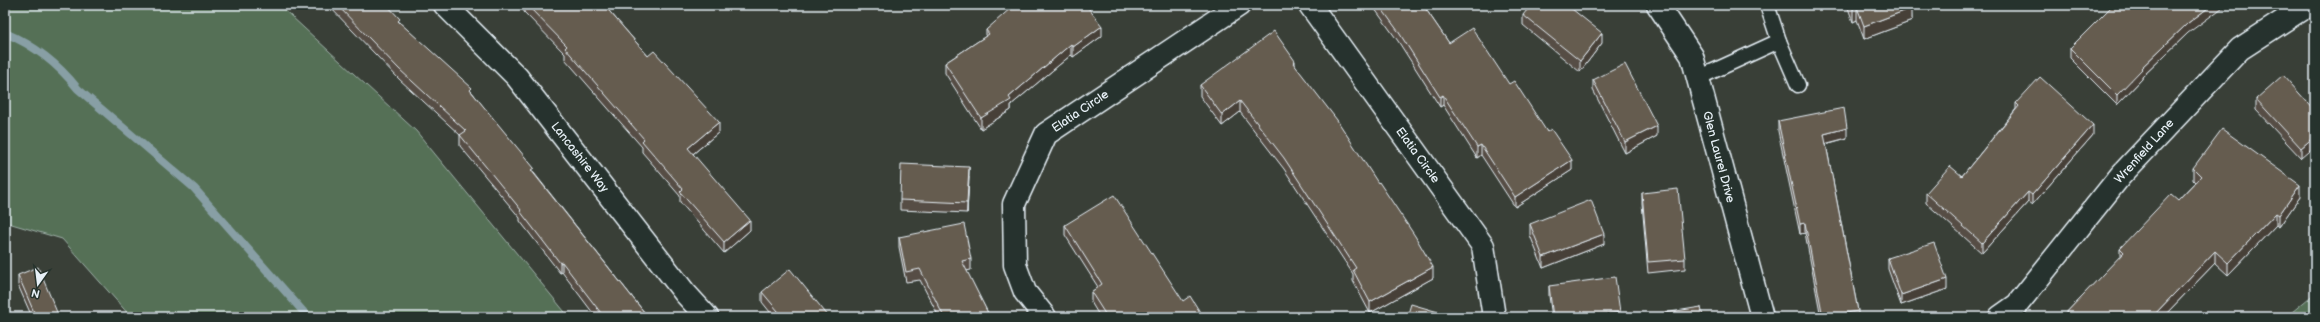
<svg xmlns="http://www.w3.org/2000/svg" width="2320" height="322" font-family="'Balsamiq Sans',sans-serif">
<style>
.green{fill:#547057;stroke:#9eb0a8}
.lines{fill:none;stroke-linecap:round;stroke-linejoin:round}
.stream{stroke:#889fa5;stroke-width:8}
.lane-casing{stroke:#e8f1f8;stroke-width:17}
.street-casing{stroke:#e8f1f8;stroke-width:25}
.lane{stroke:#26332d;stroke-width:14}
.street{stroke:#26332d;stroke-width:22}
.wall{fill:#574e44;stroke:#e8f1f8}
.shaded-wall{fill:#474037;stroke:#e8f1f8}
.building{fill:#655b4f;stroke:#e8f1f8}
.labels{text-anchor:middle;stroke-width:3;stroke-linejoin:round;paint-order:stroke}
.street-label{font-size:12px;fill:#e8f1f8;stroke:#26332d}
</style>
<rect width="100%" height="100%" fill="#393f37"/>
<filter id="ink" filterUnits="userSpaceOnUse"><feTurbulence type="fractalNoise" baseFrequency=".025" numOctaves="2"/><feDisplacementMap in="SourceGraphic" scale="8" xChannelSelector="R" yChannelSelector="G"/><feConvolveMatrix kernelMatrix="1 2 1 2 8 2 1 2 1" color-interpolation-filters="sRGB"/></filter>
<g filter="url(#ink)">
<g class="green">
<polygon points="5,5 279,5 416,131 569,317 131,317 62,239 5,222"/>
<polygon points="2315,293 2315,317 2286,317"/>
</g>
<g class="lines">
<path class="stream" d="M5 33C34 45 59 65 78 89L194 188 308 317"/>
<defs>
<g id="lane">
<polyline points="1767,5 1779,41 1798,85"/>
<polyline points="1698,78 1779,41"/>
</g>
<g id="street">
<polyline points="445,5 517,77 685,293 707,317"/>
<polyline points="1310,5 1483,246 1494,317"/>
<polyline points="1658,5 1692,56 1762,317"/>
<polyline points="1045,317 1025,292 1015,265 1014,204 1046,134 1239,5"/>
<polyline points="2000,317 2017,305 2121,175 2240,49 2308,5"/>
</g>
</defs>
<use href="#lane" class="lane-casing"/>
<use href="#street" class="street-casing"/>
<use href="#lane" class="lane"/>
<use href="#street" class="street"/>
</g>
<g class="wall">
<polygon points="328,5 387,5 400,23 472,92 534,173 648,317 596,317 562,272 560,273 520,221 520,218 460,146 460,135 399,79"/>
<polygon points="522,5 604,5 648,56 719,132 693,154 750,230 724,253 680,202 680,196 642,152 642,147 565,59 565,54 524,12 524,7"/>
<polygon points="1372,5 1423,5 1449,43 1509,84 1547,132 1572,170 1515,207 1481,155 1477,158 1443,105 1440,107 1398,41"/>
<polygon points="1847,5 1911,5 1912,21 1864,39 1857,20 1853,22"/>
<polygon points="1014,9 1102,36 1073,57 1071,55 1011,105 1011,110 981,129 945,73 945,63 986,36 986,30"/>
<polygon points="1523,15 1602,43 1580,72 1523,25"/>
<polygon points="2188,33 2142,77 2142,79 2117,105 2070,58 2070,48"/>
<polygon points="1295,66 1433,278 1370,313 1353,281 1353,274 1284,169 1240,112 1222,126 1200,96 1200,85"/>
<polygon points="1593,80 1657,136 1625,153 1593,90"/>
<polygon points="2256,99 2315,111 2301,158 2256,110"/>
<polygon points="2016,103 2093,135 2032,205 2028,202 1982,253 1926,203 1926,193 1962,176 2016,109"/>
<polygon points="1778,121 1847,138 1826,144 1858,311 1858,317 1821,317 1805,233 1800,234 1778,131"/>
<polygon points="2193,168 2300,197 2279,227 2276,225 2228,275 2215,263 2163,317 2062,317 2120,257 2120,248 2178,200 2195,182 2193,180"/>
<polygon points="969,177 967,213 900,210 900,200"/>
<polygon points="1642,193 1685,259 1685,269 1648,273 1642,203"/>
<polygon points="1530,224 1604,244 1543,268 1530,235"/>
<polygon points="1065,225 1183,301 1203,317 1100,317 1091,302 1091,292 1098,287 1065,235"/>
<polygon points="899,237 971,259 971,270 966,271 990,317 939,317 920,280 906,282 899,247"/>
<polygon points="1888,258 1947,289 1901,305 1888,269"/>
<polygon points="18,275 59,317 32,317 18,285"/>
<polygon points="1549,286 1620,312 1620,317 1552,317 1549,296"/>
<polygon points="762,292 829,317 774,317 762,302"/>
</g>
<g class="shaded-wall">
<polygon points="2212,5 2226,5 2188,33 2142,77 2142,79 2117,105 2117,95 2141,68 2188,23"/>
<polygon points="1857,7 1857,20 1853,22 1853,9"/>
<polygon points="1912,8 1912,21 1864,39 1864,26"/>
<polygon points="1102,26 1102,36 1073,57 1073,47"/>
<polygon points="1602,33 1602,43 1580,72 1580,61"/>
<polygon points="1071,44 1071,55 1011,105 1011,110 981,129 981,118 1009,97"/>
<polygon points="1295,61 1295,72 1293,63"/>
<polygon points="1443,95 1443,105 1440,107 1440,97"/>
<polygon points="1240,101 1240,112 1222,126 1222,115"/>
<polygon points="719,122 719,132 688,158 688,148"/>
<polygon points="2093,125 2093,135 2032,205 2032,195"/>
<polygon points="1657,126 1657,136 1625,153 1625,142"/>
<polygon points="1847,128 1847,138 1824,144 1824,134"/>
<polygon points="2315,136 2315,146 2301,158 2301,148"/>
<polygon points="1481,145 1481,155 1477,158 1477,147"/>
<polygon points="1572,160 1572,170 1515,207 1515,197"/>
<polygon points="969,167 969,177 967,213 967,203"/>
<polygon points="2300,185 2300,197 2279,227 2279,215"/>
<polygon points="2028,192 2028,202 1982,253 1982,243"/>
<polygon points="2276,213 2276,225 2228,275 2228,263"/>
<polygon points="750,220 750,230 724,253 724,242"/>
<polygon points="1805,223 1805,233 1800,234 1800,224"/>
<polygon points="1604,234 1604,244 1543,268 1543,257"/>
<polygon points="2215,251 2215,263 2163,317 2152,317"/>
<polygon points="562,262 562,272 560,273 560,263"/>
<polygon points="1433,267 1433,278 1370,313 1370,302"/>
<polygon points="1947,279 1947,289 1901,305 1901,295"/>
</g>
<g class="building">
<polygon points="337,5 387,5 400,19 398,21 472,88 470,90 534,168 531,170 648,317 604,317 562,262 560,263 520,211 521,210 460,135 466,131 399,69"/>
<polygon points="527,5 604,5 648,56 654,51 719,122 688,148 750,220 724,242 680,192 683,189 642,141 644,139 565,48 567,46"/>
<polygon points="1019,5 1086,5 1102,26 1073,47 1071,44 1009,97 1011,100 981,118 945,63 989,34 986,30 1012,7 1014,9"/>
<polygon points="1379,5 1423,5 1449,43 1472,28 1509,84 1514,81 1547,132 1551,129 1572,160 1515,197 1481,145 1477,147 1443,95 1440,97 1398,31"/>
<polygon points="1531,5 1567,5 1602,33 1580,61 1523,15"/>
<polygon points="1852,5 1911,5 1912,8 1864,26 1857,7 1853,9"/>
<polygon points="2113,5 2212,5 2188,23 2141,68 2142,69 2117,95 2070,48"/>
<polygon points="1274,31 1295,61 1293,63 1337,120 1378,183 1379,182 1415,236 1433,267 1370,302 1353,270 1356,268 1284,158 1240,101 1222,115 1200,85"/>
<polygon points="1625,64 1657,126 1625,142 1593,80"/>
<polygon points="2283,75 2315,111 2315,136 2301,148 2256,99"/>
<polygon points="2040,77 2093,125 2032,195 2028,192 1982,243 1926,193 1950,166 1962,176 2019,106 2016,103"/>
<polygon points="1844,108 1847,128 1824,134 1858,311 1823,317 1805,223 1800,224 1778,121"/>
<polygon points="2222,129 2300,185 2279,215 2276,213 2228,263 2215,251 2152,317 2062,317 2124,252 2120,248 2171,194 2178,200 2201,176 2193,168"/>
<polygon points="901,164 969,167 967,203 900,200"/>
<polygon points="1678,189 1685,259 1648,262 1642,193"/>
<polygon points="1114,195 1183,301 1190,296 1203,317 1107,317 1091,292 1102,284 1065,225"/>
<polygon points="1591,200 1604,234 1543,257 1530,224"/>
<polygon points="964,224 971,259 962,261 990,317 944,317 920,269 906,272 899,237"/>
<polygon points="1934,243 1947,279 1901,295 1888,258"/>
<polygon points="38,267 59,317 36,317 18,275"/>
<polygon points="790,269 829,317 783,317 762,292"/>
<polygon points="1615,277 1620,312 1583,317 1553,317 1549,286"/>
<polygon points="1411,304 1445,314 1444,317 1407,317"/>
<polygon points="1701,307 1703,317 1665,317 1664,313"/>
</g>
</g>
<g class="labels">
<g class="street-label">
<text transform="translate(1080 111) rotate(-34)" y="4">Elatia Circle</text>
<text transform="translate(2144 151) rotate(-48)" y="4">Wrenfield Lane</text>
<text transform="translate(1418 155) rotate(54)" y="4">Elatia Circle</text>
<text transform="translate(580 157) rotate(52)" y="4">Lancashire Way</text>
<text transform="translate(1719 157) rotate(75)" y="4">Glen Laurel Drive</text>
</g>
</g>
<rect width="2320" height="322" fill="none" stroke="#26332d" stroke-width="20"/>
<rect x="10" y="10" width="2300" height="302" fill="none" stroke="#e8f1f8" stroke-width="1.5" filter="url(#ink)"/>
<g transform="translate(38 284) rotate(194)" stroke="#26332d" stroke-width="3" paint-order="stroke">
<path d="M0-3L7 15L0 10L-7 15Z" fill="#e8f1f8"/>
<text y="-6" font-size="11" font-weight="bold" text-anchor="middle" fill="#e8f1f8">N</text>
</g>
</svg>
